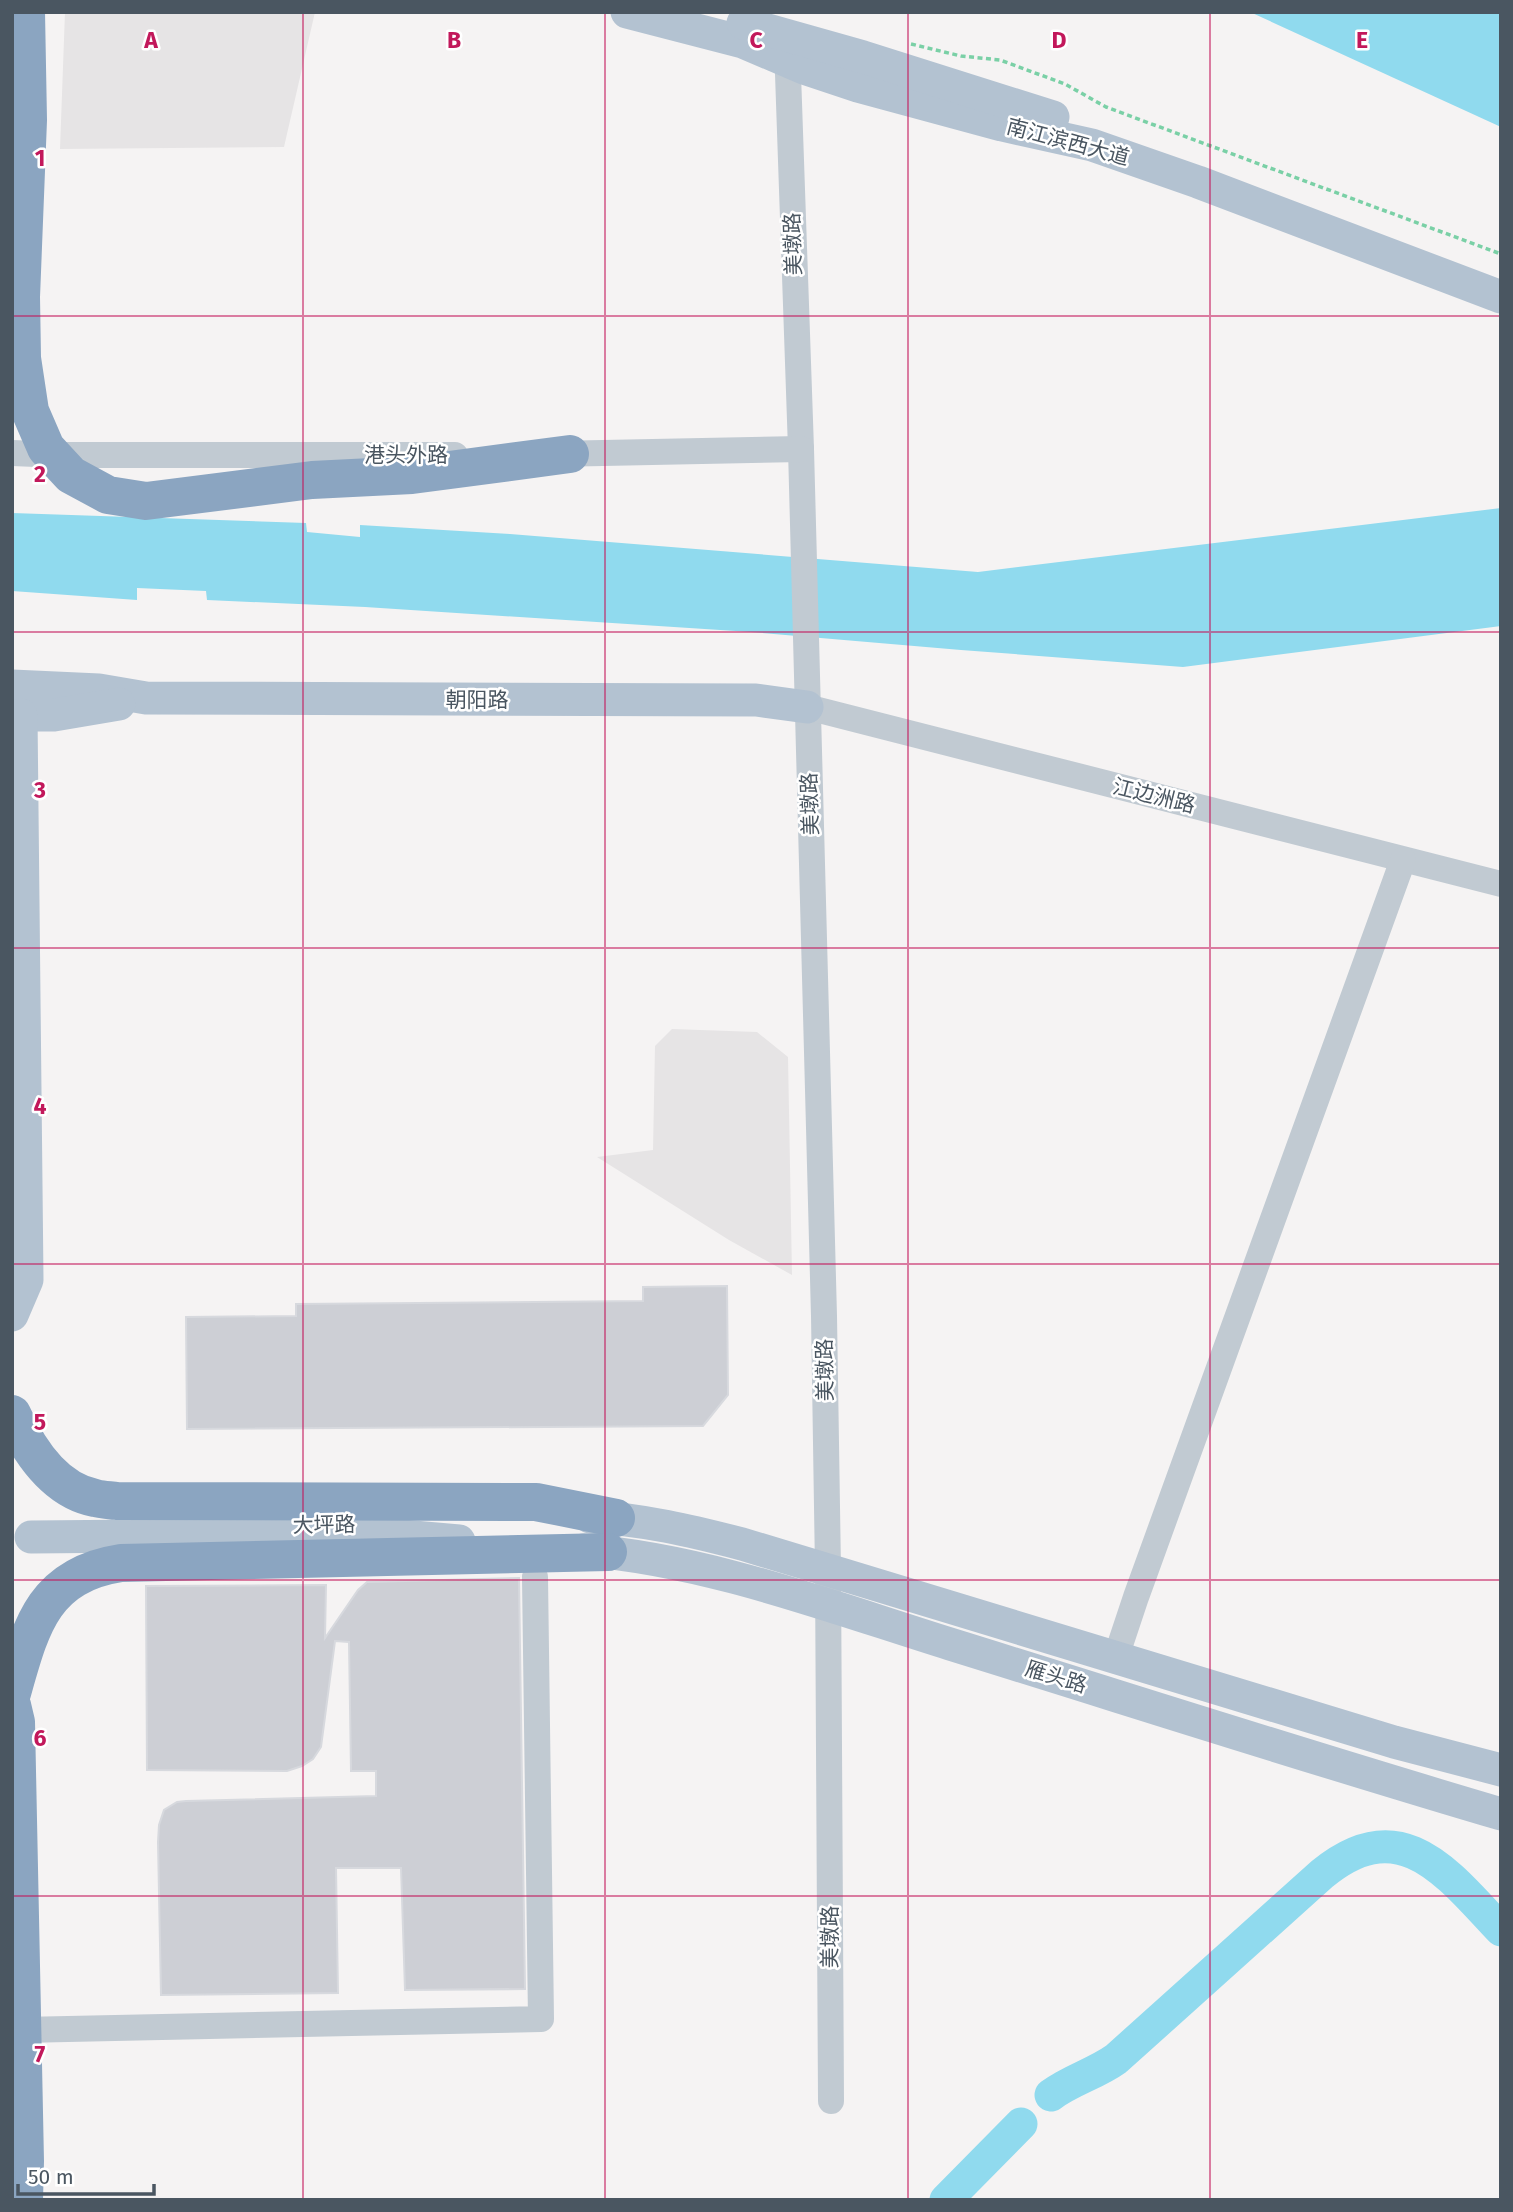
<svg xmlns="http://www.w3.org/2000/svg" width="1513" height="2212" font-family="'Fira Sans','Noto Sans SC',sans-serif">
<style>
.education{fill:#e6e4e5}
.water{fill:#90daee}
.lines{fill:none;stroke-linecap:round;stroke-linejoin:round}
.river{stroke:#90daee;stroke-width:33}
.building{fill:#cdcfd5;stroke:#d7d9de;stroke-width:2}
.path{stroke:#7ad0a6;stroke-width:3.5;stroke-dasharray:5 3.5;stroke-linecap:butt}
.minor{stroke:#c1cad2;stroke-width:26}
.major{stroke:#b3c2d1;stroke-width:33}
.highway{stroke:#8ba5c1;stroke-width:38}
.grid{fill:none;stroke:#c2185b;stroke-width:2;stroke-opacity:0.55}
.labels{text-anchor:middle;stroke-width:5;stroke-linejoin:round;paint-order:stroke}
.street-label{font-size:21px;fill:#4a5661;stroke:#fff}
.grid-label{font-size:23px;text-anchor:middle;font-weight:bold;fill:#c2185b;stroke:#fff;stroke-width:5;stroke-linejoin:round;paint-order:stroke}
</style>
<rect width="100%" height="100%" fill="#f5f3f3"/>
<g class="education">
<polygon points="65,12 315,12 284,147 60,149"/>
<polygon points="672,1029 757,1032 788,1057 792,1275 729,1240 597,1157 653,1150 655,1046"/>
</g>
<g class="water">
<polygon points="1250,12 1501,12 1501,127"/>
<polygon points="1501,508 1501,626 1183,667 961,650 751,632 365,607 207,600 206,591 137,588 137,600 12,591 12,513 306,523 307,532 360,537 360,525 510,534 978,572"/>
</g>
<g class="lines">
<g class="river">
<path d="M1051 2095C1071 2080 1095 2074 1116 2059L1322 1874C1401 1809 1447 1873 1501 1930"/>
<polyline points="946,2200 1021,2124"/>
</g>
</g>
<g class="building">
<polygon points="727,1286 728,1395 703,1426 187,1429 186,1317 296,1316 296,1304 643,1301 643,1287"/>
<polygon points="519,1578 525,1989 405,1990 401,1868 336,1868 338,1993 161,1995 158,1842 159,1825 164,1810 177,1802 186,1801 376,1796 376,1771 351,1771 349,1642 335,1641 321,1747 313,1759 302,1766 287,1771 147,1770 146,1586 326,1585 325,1638 358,1590 367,1582"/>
</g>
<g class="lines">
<polyline class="path" points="911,44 961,56 1000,60 1065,84 1106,107 1501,254"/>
<g class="minor">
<polyline points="787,45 801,449 824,1316 828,1570 831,2101"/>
<polyline points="12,453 61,455 455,455"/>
<polyline points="553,454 801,449"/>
<polyline points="807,707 1501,884"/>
<polyline points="1116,1657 1136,1597 1403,860"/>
<polyline points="21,2030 541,2019 535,1577"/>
</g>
<g class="major">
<polyline points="627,12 743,42 804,68 858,86 1002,125 1092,145 1198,182 1501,297"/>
<polyline points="743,23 863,57 1053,117"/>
<polyline points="12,686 99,690 146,698 756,700 807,707"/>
<polyline points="12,715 54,715 119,704"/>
<polyline points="12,1315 27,1280 21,715"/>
<path d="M590 1517C642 1519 692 1531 742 1544L1394 1742 1501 1770"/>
<polyline points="31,1537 379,1534 459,1541"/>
<path d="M583 1550C708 1560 831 1607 950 1644 1134 1701 1317 1760 1501 1814"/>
</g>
<g class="highway">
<polyline points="26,12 28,120 21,297 22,358 30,411 46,448 71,475 108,495 146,501 312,480 412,475 570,454"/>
<path d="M12 1414C28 1449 54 1490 95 1498 102 1500 110 1500 117 1501L536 1502 616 1518"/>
<path d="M12 1693C31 1626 43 1575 121 1563L608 1552"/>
<polyline points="12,1705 16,1722 25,2161 24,2200"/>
</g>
</g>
<path class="grid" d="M303 12V2200M605 12V2200M908 12V2200M1210 12V2200M12 316H1501M12 632H1501M12 948H1501M12 1264H1501M12 1580H1501M12 1896H1501"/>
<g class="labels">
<g class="street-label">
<text transform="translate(1068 142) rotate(15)" y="7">南江滨西大道</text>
<text transform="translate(793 244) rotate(-92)" y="7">美墩路</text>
<text x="406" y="462">港头外路</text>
<text x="477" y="707">朝阳路</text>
<text transform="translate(1154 796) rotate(14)" y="7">江边洲路</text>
<text transform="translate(810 804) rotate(-92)" y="7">美墩路</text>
<text transform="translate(825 1370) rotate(-91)" y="7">美墩路</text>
<text transform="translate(324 1525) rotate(-1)" y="7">大坪路</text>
<text transform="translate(1056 1677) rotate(17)" y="7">雁头路</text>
<text transform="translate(830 1937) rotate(-90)" y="7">美墩路</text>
</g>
</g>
<g class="grid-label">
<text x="151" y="48">A</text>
<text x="454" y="48">B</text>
<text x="756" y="48">C</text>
<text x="1059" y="48">D</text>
<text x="1362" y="48">E</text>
<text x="40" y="166">1</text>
<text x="40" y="482">2</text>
<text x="40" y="798">3</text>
<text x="40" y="1114">4</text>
<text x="40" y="1430">5</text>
<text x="40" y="1746">6</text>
<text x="40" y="2062">7</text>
</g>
<rect width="1513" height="2212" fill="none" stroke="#4a5661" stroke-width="28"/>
<path d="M18 2184v10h136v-10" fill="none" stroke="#4a5661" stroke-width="3.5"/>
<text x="28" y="2184" font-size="21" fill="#4a5661" stroke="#ffffff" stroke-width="5" paint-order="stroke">50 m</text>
</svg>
